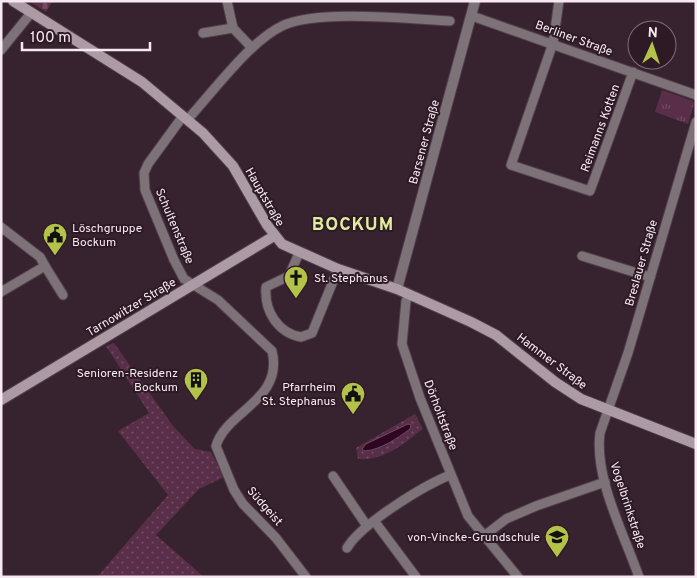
<svg xmlns="http://www.w3.org/2000/svg" width="697" height="578" font-family="Overpass,sans-serif">
<style>
.grass{fill:url(#grass-dots)}
.cemetery{fill:url(#cemetery-stones)}
.park{fill:url(#park-tufts)}
.water{fill:#2e0621;stroke:#6a4a5f}
.lines{fill:none;stroke-linecap:round;stroke-linejoin:round}
.minor-casing{stroke:#523f4a;stroke-width:11}
.tertiary-casing{stroke:#523f4a;stroke-width:12}
.secondary-casing{stroke:#523f4a;stroke-width:12}
.minor{stroke:#7d7278;stroke-width:9}
.tertiary{stroke:#7d7278;stroke-width:10}
.secondary{stroke:#ac9aa4;stroke-width:10}
.labels{text-anchor:middle;stroke-width:4;stroke-linejoin:round;paint-order:stroke}
.street-label{font-size:12px;fill:#f7e9f1;stroke:#2d1a25}
.poi-label{font-size:12px;fill:#f7e9f1;stroke:#2d1a25;text-anchor:end}
.district-label{font-size:18px;font-weight:bold;letter-spacing:1px;fill:#e0ec9e;stroke:#2d1a25}
</style>
<defs>
<pattern id="grass-dots" width="8" height="8" patternUnits="userSpaceOnUse" patternTransform="scale(1.25)"><rect width="8" height="8" fill="#592e48"/><path d="M2 2h.1M6 6h.1" fill="none" stroke="#724c63" stroke-width="1.8" stroke-linecap="round"/></pattern>
<pattern id="cemetery-stones" width="16" height="16" patternUnits="userSpaceOnUse" patternTransform="scale(1.25)"><rect width="16" height="16" fill="#592e48"/><path d="M2 7V4a2 2 0 0 1 4 0v3zM10 15v-3a2 2 0 0 1 4 0v3z" fill="#724c63"/></pattern>
<pattern id="park-tufts" width="24" height="20" patternUnits="userSpaceOnUse" patternTransform="scale(1.25)"><rect width="24" height="20" fill="#592e48"/><path d="M3 7l-1-3M5 7V3M7 7l1-3M15 17l-1-3M17 17v-4M19 17l1-3" fill="none" stroke="#724c63"/></pattern>
</defs>
<rect width="100%" height="100%" fill="#37232f"/>
<g class="grass">
<polygon points="114,343 173,426 195,449 211,452 224,477 199,489 156,535 204,577 97,577 168,495 118,431 149,413 106,346"/>
<path d="M415 414 423 429C403 444 384 461 358 459L356 448Z"/>
</g>
<polygon class="cemetery" points="29,1 53,1 46,12"/>
<polygon class="park" points="662,90 693,101 694,104 688,124 655,112"/>
<path class="water" d="M408 424 411 425 410 429C396 439 382 449 365 451L362 449 366 444Z"/>
<g class="lines">
<defs>
<g id="minor">
<polyline points="227,1 233,28 252,48"/>
<polyline points="559,1 553,43 511,165 590,191 633,72"/>
<polyline points="472,16 696,95"/>
<polyline points="203,33 233,28"/>
<polyline points="1,50 31,13"/>
<path d="M183 116 148 164 144 173 145 190 174 260 184 279 218 300 272 351C284 400 226 411 216 446L234 490 243 504 276 538 306 577"/>
<path d="M187 120C213 92 249 42 282 26 317 9 409 19 450 21"/>
<polyline points="1,227 40,257 45,266 1,292"/>
<path d="M299 253 289 276 266 287C264 311 278 333 301 337L312 333 338 269"/>
<polyline points="582,256 650,277"/>
<polyline points="45,266 63,295"/>
<polyline points="409,295 406,301 402,344 420,398 468,516 518,577"/>
<polyline points="333,476 367,526"/>
<polyline points="375,522 416,577"/>
<polyline points="484,536 506,519 536,506 605,482"/>
<path d="M347 548C361 524 423 486 450 475"/>
<path d="M639 577C624 534 594 478 600 433L628 353 696 122"/>
</g>
<polyline id="tertiary" points="397,289 475,1"/>
<g id="secondary">
<polyline points="13,1 142,82 203,133 233,166 267,225 282,244 338,269 397,289 471,322 496,335 555,382 581,399 696,444"/>
<polyline points="1,400 274,236"/>
</g>
</defs>
<use href="#minor" class="minor-casing"/>
<use href="#tertiary" class="tertiary-casing"/>
<use href="#secondary" class="secondary-casing"/>
<use href="#minor" class="minor"/>
<use href="#tertiary" class="tertiary"/>
<use href="#secondary" class="secondary"/>
</g>
<defs>
<symbol id="civic-pin" viewBox="-11 -11 22 30"><path d="M0 17L-7.5 6A9.5 9.5 0 1 1 7.5 6Z" fill="#b4c24a" stroke="#2d1a25"/><path d="M-.6-6.5H3V-4.5H.6V-3L4-1V1h2V6H-6V1h2V-1L-.6-3ZM-1.2 2.5V6h2.4V2.5Z" fill="#111"/></symbol>
<symbol id="church-pin" viewBox="-11 -11 22 30"><path d="M0 17L-7.5 6A9.5 9.5 0 1 1 7.5 6Z" fill="#b4c24a" stroke="#2d1a25"/><path d="M-1.2-6h2.4v3.5h3.3v2.4h-3.3V6h-2.4V-.1h-3.3v-2.4h3.3Z" fill="#111"/></symbol>
<symbol id="building-pin" viewBox="-11 -11 22 30"><path d="M0 17L-7.5 6A9.5 9.5 0 1 1 7.5 6Z" fill="#b4c24a" stroke="#2d1a25"/><path d="M-4-6H4V6H1V3H-1V6H-4ZM-2.5-4.3h1.7v1.8h-1.7ZM.8-4.3h1.7v1.8H.8ZM-2.5-1h1.7V.8h-1.7ZM.8-1h1.7V.8H.8Z" fill="#111"/></symbol>
<symbol id="school-pin" viewBox="-11 -11 22 30"><path d="M0 17L-7.5 6A9.5 9.5 0 1 1 7.5 6Z" fill="#b4c24a" stroke="#2d1a25"/><path d="M0-5L7-2L0 1L-7-2ZM-4 1L0 2.5L4 1V4Q0 6-4 4Z" fill="#111"/></symbol>
</defs>
<g fill-rule="evenodd">
<use href="#civic-pin" x="41" y="221" width="28" height="38"/>
<use href="#church-pin" x="282" y="264" width="28" height="38"/>
<use href="#building-pin" x="182" y="366" width="28" height="38"/>
<use href="#civic-pin" x="339" y="380" width="28" height="38"/>
<use href="#school-pin" x="543" y="523" width="28" height="38"/>
</g>
<g class="labels">
<g class="street-label">
<text transform="translate(574 38) rotate(20)" y="4">Berliner Straße</text>
<text transform="translate(600 128) rotate(-70)" y="4">Reimanns Kotten</text>
<text transform="translate(424 142) rotate(-75)" y="4">Barsener Straße</text>
<text transform="translate(265 197) rotate(60)" y="4">Hauptstraße</text>
<text transform="translate(175 226) rotate(67)" y="4">Schultenstraße</text>
<text transform="translate(641 263) rotate(-74)" y="4">Breslauer Straße</text>
<text transform="translate(131 307) rotate(-31)" y="4">Tarnowitzer Straße</text>
<text transform="translate(552 361) rotate(37)" y="4">Hammer Straße</text>
<text transform="translate(441 415) rotate(69)" y="4">Dörholtstraße</text>
<text transform="translate(628 505) rotate(72)" y="4">Vogelbrinkstraße</text>
<text transform="translate(265 506) rotate(49)" y="4">Südgeist</text>
</g>
<g class="poi-label">
<text x="72" y="232" text-anchor="start">Löschgruppe<tspan x="72" dy="14">Bockum</tspan></text>
<text x="314" y="282" text-anchor="start">St. Stephanus</text>
<text x="178" y="377">Senioren-Residenz<tspan x="178" dy="14">Bockum</tspan></text>
<text x="336" y="391">Pfarrheim<tspan x="336" dy="14">St. Stephanus</tspan></text>
<text x="540" y="541">von-Vincke-Grundschule</text>
</g>
<g class="district-label">
<text x="353" y="230">BOCKUM</text>
</g>
</g>
<rect width="697" height="578" fill="none" stroke="#f7e9f1" stroke-width="5"/>
<g transform="translate(652 45) rotate(3)"><circle r="24" fill="#2d1a25" stroke="#7e6d77"/>
<path d="M0-4L9 19L0 12L-9 19Z" fill="#b4c24a"/>
<text y="-8" font-size="14" font-weight="bold" text-anchor="middle" fill="#f7e9f1">N</text>
</g>
<path d="M22 42v8h128v-8" fill="none" stroke="#f7e9f1" stroke-width="2.5"/>
<text x="30" y="42" font-size="15" fill="#f7e9f1" stroke="#2d1a25" stroke-width="4" paint-order="stroke">100 m</text>
</svg>
